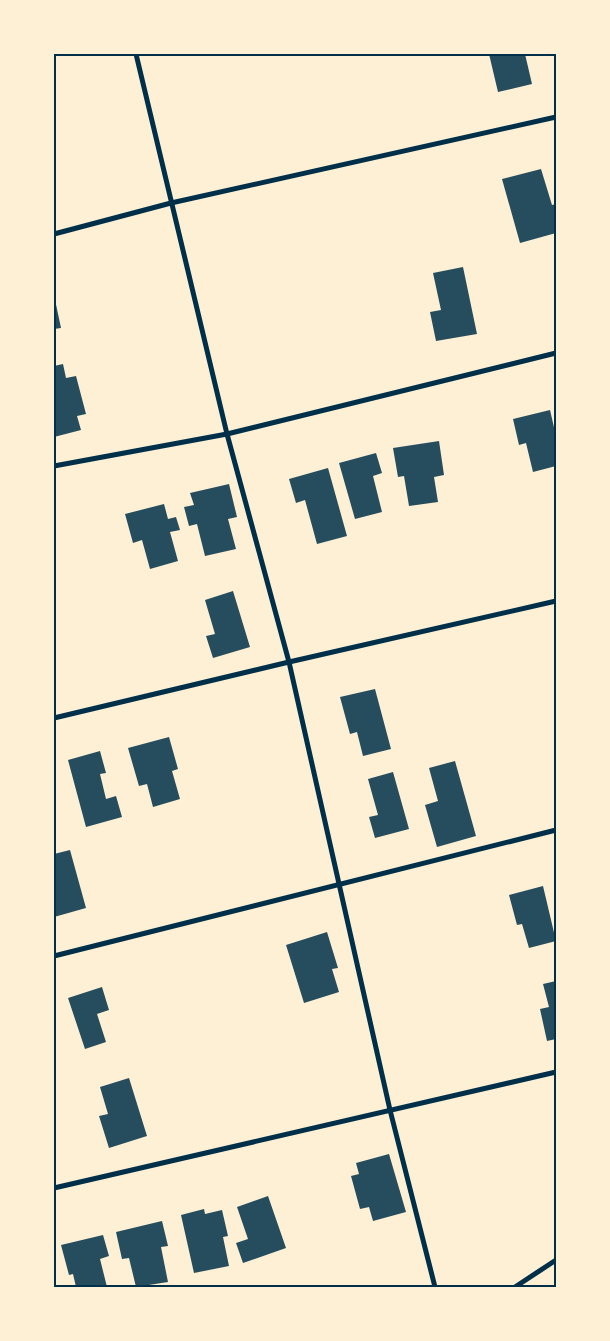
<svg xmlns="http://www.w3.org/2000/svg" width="610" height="1341" font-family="Barlow,sans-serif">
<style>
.building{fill:#264d5e}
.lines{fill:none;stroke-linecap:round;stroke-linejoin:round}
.minor{stroke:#003049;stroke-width:5}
.neatline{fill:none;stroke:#003049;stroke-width:2}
</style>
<rect width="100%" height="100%" fill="#fdf0d5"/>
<g class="building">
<polygon points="489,54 525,54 532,84 498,92"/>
<polygon points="541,169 552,205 556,204 556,233 520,243 502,179"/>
<polygon points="463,267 477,334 436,341 430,312 441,310 433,273"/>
<polygon points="54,295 61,328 54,329"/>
<polygon points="63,364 66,378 76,376 86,414 77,416 81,430 54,437 54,366"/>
<polygon points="550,410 556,436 556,466 533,472 526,443 519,445 513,419"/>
<polygon points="439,441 444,475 434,477 438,502 409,506 404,476 398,477 393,448"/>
<polygon points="376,453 382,473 373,476 382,512 355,519 339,463"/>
<polygon points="328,468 347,536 317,544 305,500 296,503 289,479"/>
<polygon points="229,484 237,517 228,519 236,549 205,556 197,524 189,526 184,507 194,505 190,493"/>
<polygon points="164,504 168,519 176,517 180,530 170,532 178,561 150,569 142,540 133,543 125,514"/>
<polygon points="233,591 250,647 213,658 206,636 215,634 205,600"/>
<polygon points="375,689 391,749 363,756 357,732 350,734 340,697"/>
<polygon points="169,737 178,769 172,771 180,799 153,807 147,784 139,786 128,748"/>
<polygon points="100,751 106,773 100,774 106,799 116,796 122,817 86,827 68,760"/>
<polygon points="455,761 476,836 437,847 425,805 438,801 429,768"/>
<polygon points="393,772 409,829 375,838 369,817 378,815 368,779"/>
<polygon points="70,850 86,908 54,917 54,854"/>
<polygon points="543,886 556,941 529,948 522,924 517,925 509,895"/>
<polygon points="327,932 338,968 332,969 339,992 304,1003 286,945"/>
<polygon points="556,981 556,1039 547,1041 540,1009 549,1007 543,984"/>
<polygon points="102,987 109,1010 97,1014 106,1042 85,1049 68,998"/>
<polygon points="129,1078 147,1136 109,1148 99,1116 108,1114 100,1087"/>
<polygon points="389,1154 406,1212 373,1221 369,1207 360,1209 351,1176 359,1174 356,1163"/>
<polygon points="268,1196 286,1248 243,1263 236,1243 248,1239 237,1207"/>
<polygon points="204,1209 205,1214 222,1210 228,1236 223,1237 229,1266 194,1273 181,1215"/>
<polygon points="162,1221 168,1246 161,1247 168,1282 136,1287 129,1258 122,1259 116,1232"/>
<polygon points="103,1235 109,1256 100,1259 107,1287 76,1287 73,1274 69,1275 61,1245"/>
</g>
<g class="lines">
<g class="minor">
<polyline points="136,54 227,434 289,662 390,1110 435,1287"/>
<polyline points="54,234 171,203 556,117"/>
<polyline points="54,466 227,434 556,353"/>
<polyline points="54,718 289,662 556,601"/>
<polyline points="54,956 556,830"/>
<polyline points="54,1188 556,1072"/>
<polyline points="515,1287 556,1260"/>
</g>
</g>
<rect width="610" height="1341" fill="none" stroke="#fdf0d5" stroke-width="110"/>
<rect x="55" y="55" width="500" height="1231" class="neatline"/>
</svg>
